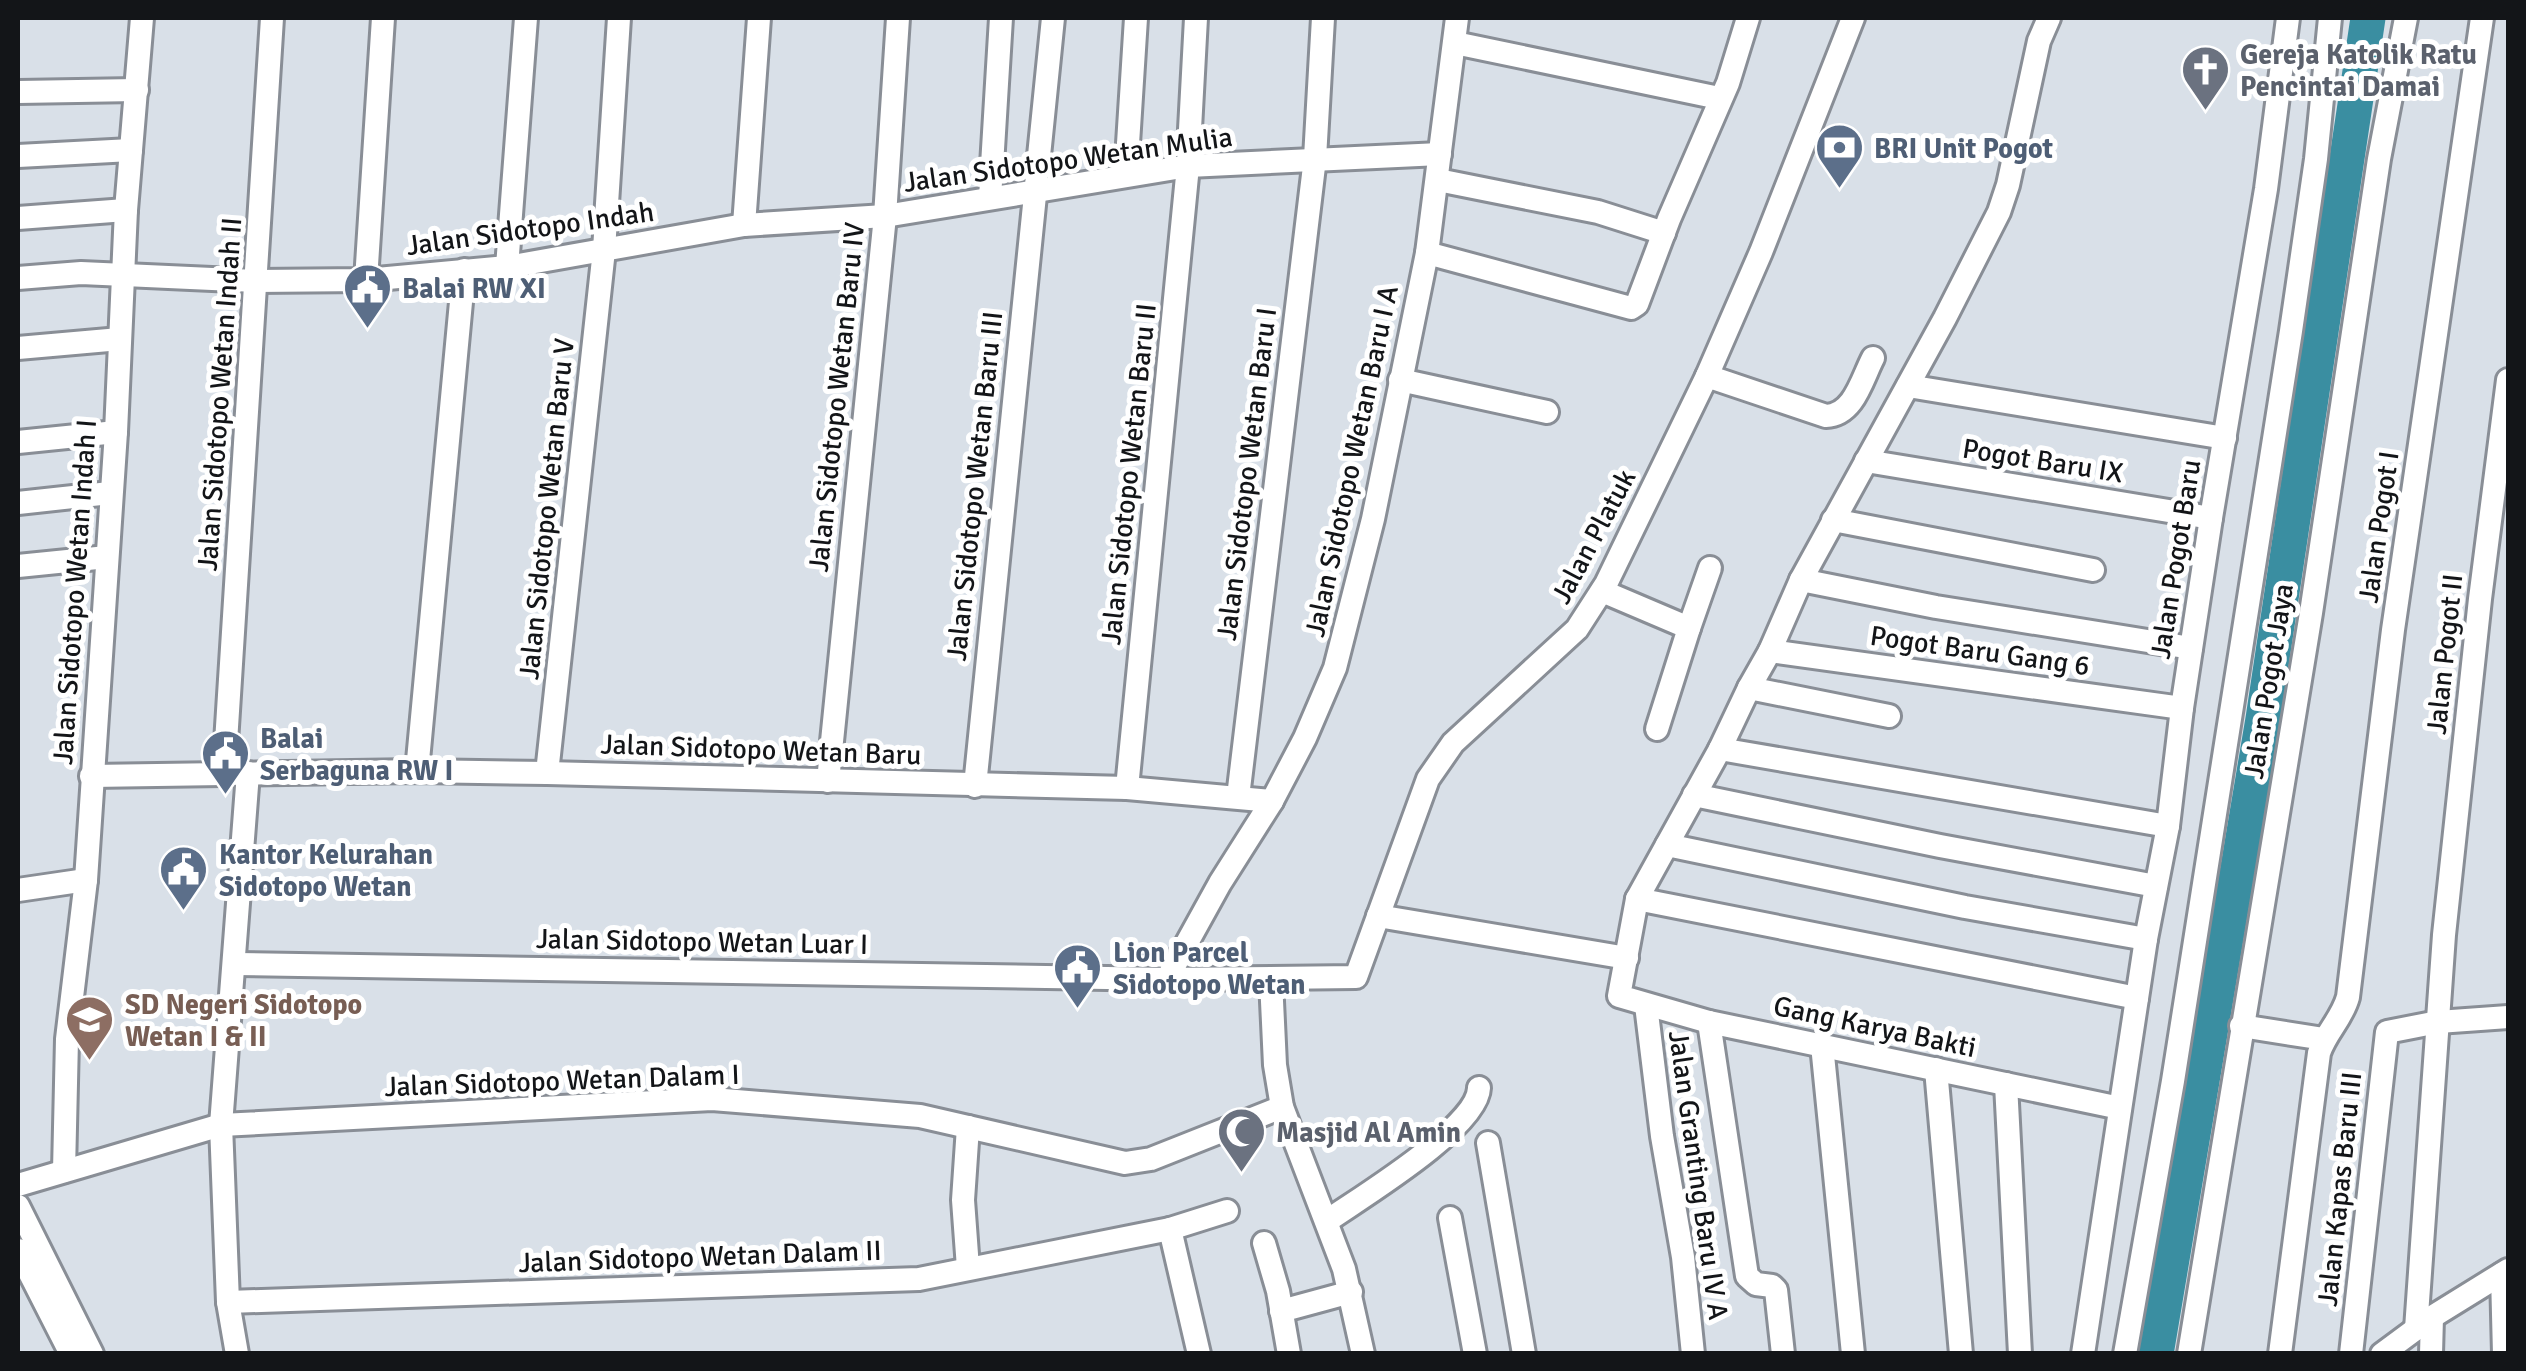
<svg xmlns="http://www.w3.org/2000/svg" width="2526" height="1371" font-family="Signika,sans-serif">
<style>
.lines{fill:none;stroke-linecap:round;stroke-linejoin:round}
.river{stroke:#3a8ea1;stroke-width:35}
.street-casing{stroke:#898e96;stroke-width:28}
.street{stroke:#fff;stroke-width:22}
.labels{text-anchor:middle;stroke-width:10;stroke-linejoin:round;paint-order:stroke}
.worship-label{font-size:28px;font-weight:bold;fill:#5b616d;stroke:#fff;text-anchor:start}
.service-label{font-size:28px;font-weight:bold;fill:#4e5e75;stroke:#fff;text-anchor:start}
.street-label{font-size:28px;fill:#131518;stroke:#fff}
.education-label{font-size:28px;font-weight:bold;fill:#785e54;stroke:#fff;text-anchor:start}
</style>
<rect width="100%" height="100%" fill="#d9e0e8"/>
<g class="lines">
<polyline class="river" points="2156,1354 2263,719 2368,18"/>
<defs>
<g id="street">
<polyline points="2049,18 2039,41 2008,185 1999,212 1945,318 1801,580 1770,651 1749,688 1720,749 1637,899 1619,996 1709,1022 2120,1108"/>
<polyline points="1455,43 1719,98"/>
<polyline points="18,92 137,90"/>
<polyline points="18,156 131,150"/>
<polyline points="1126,175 1136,18"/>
<polyline points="1438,180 1598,212 1664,233"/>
<polyline points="990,198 1001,18"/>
<polyline points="18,218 126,210"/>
<polyline points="744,225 759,18"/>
<polyline points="1427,253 1631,308 1637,304 1669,219 1728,83 1748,18"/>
<polyline points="507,267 526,18"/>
<polyline points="18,278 81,273 256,281 366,280 507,267 744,225 885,216 1188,166 1440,154"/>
<polyline points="366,280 383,18"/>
<polyline points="18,348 120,339"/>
<path d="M1707 376 1826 416C1854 415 1862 379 1873 358"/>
<polyline points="1400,380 1547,412"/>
<polyline points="1908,386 2225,438"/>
<polyline points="18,442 116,432"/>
<polyline points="1866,461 2211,518"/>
<polyline points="18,503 110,493"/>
<polyline points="1833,520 2093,570"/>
<polyline points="18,566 107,557"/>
<polyline points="1801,580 1936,607 2191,648"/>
<polyline points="1602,591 1689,628 1657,729"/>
<polyline points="1689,628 1710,568"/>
<polyline points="1770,651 2182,708"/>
<polyline points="1749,688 1889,716"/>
<polyline points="1720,749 2168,826"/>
<polyline points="417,771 464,270"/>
<polyline points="547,773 604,250 619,18"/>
<polyline points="224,774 272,18"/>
<polyline points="91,776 417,771 547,773 1127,788 1272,801"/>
<polyline points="828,781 885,216 898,18"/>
<polyline points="975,786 1053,18"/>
<polyline points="1127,788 1188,166 1196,18"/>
<polyline points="1694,795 1940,846 2156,886"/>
<polyline points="1238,797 1315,158 1323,18"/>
<polyline points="1667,845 1965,907 2146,939"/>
<polyline points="18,890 86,880"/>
<polyline points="1637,899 2137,998"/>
<polyline points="1378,916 1627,958"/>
<polyline points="235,964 1167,979 1356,977 1428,779 1453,743 1577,629 1606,584 1707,376 1761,252 1853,18"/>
<polyline points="1167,979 1220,883 1272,801 1305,738 1335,668 1373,519 1427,253 1457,18"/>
<polyline points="1271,980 1275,1065 1282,1107 1344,1269 1363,1354"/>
<polyline points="1646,1005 1662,1136 1683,1257 1693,1354"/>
<polyline points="1709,1022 1747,1276 1756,1284 1772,1286 1776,1290 1783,1354"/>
<polyline points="2241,1026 2324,1039"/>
<polyline points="1822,1045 1853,1354"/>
<polyline points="1936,1069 1961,1354"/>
<polyline points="2006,1084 2020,1354"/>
<polyline points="1488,1143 1524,1354"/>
<polyline points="64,1171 67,1039 86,880 116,432 126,210 142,18"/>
<polyline points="18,1185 221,1125 712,1099 920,1116 1125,1163 1151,1159 1282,1107"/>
<polyline points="18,1206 92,1354"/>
<polyline points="1450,1218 1475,1354"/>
<path d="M1327 1221C1360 1198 1478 1127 1479 1088"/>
<polyline points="1170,1229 1199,1354"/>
<polyline points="1264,1243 1278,1291 1289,1354"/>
<polyline points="18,1250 71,1354"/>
<polyline points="968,1268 963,1200 968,1127"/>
<polyline points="2502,1274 2504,1354"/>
<polyline points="228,1302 919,1279 1170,1229 1227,1211"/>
<polyline points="1281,1311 1351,1292"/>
<polyline points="2416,1329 2444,935 2480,599 2508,380"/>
<polyline points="237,1354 228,1302 221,1125 248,773"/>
<polyline points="2083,1354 2146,939 2168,826 2182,708 2211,518 2266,189 2288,18"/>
<polyline points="2125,1354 2173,1081 2291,331 2316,159 2330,18"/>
<polyline points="2189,1354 2311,613 2379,159 2406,18"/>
<path d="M2280 1354 2319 1053C2326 1032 2342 1019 2348 997L2393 630 2482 18"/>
<polyline points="2351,1354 2387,1032 2438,1022 2508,1017"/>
<polyline points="2382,1354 2432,1317 2508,1270"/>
<polyline points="2431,1354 2432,1317"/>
</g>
</defs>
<use href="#street" class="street-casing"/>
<use href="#street" class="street"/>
</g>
<defs>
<symbol id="church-pin" viewBox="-11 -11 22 30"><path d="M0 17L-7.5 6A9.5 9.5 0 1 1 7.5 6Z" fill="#6b7280" stroke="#fff"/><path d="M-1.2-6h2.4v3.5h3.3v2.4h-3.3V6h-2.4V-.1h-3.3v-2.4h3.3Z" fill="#fff"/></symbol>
<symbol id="bank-pin" viewBox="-11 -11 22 30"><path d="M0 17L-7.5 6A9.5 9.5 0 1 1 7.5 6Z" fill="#5c6f8a" stroke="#fff"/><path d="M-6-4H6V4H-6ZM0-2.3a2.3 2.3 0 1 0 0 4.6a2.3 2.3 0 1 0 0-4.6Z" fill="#fff"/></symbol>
<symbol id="civic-pin" viewBox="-11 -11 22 30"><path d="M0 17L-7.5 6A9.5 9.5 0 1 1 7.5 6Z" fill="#5c6f8a" stroke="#fff"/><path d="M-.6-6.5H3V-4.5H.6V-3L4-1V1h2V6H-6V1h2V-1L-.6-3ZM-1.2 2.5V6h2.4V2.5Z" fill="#fff"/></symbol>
<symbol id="school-pin" viewBox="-11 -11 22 30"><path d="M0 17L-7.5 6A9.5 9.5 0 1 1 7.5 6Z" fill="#8d6e63" stroke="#fff"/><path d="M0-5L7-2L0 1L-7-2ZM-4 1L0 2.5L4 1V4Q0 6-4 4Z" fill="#fff"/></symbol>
<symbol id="mosque-pin" viewBox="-11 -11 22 30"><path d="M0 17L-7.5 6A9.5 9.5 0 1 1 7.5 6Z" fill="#6b7280" stroke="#fff"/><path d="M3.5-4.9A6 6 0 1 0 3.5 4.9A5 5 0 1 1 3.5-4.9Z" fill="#fff"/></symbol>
</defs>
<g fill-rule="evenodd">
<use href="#church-pin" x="2178" y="42" width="55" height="75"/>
<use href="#bank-pin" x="1812" y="120" width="55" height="75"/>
<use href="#civic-pin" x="340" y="260" width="55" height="75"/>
<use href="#civic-pin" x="198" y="726" width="55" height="75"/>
<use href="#civic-pin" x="156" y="842" width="55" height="75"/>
<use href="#civic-pin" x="1050" y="940" width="55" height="75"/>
<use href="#school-pin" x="62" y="992" width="55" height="75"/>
<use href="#mosque-pin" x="1214" y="1104" width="55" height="75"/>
</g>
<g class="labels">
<g class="worship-label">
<text x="2240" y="64">Gereja Katolik Ratu<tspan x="2240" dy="32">Pencintai Damai</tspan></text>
<text x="1276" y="1142">Masjid Al Amin</text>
</g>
<g class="service-label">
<text x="1874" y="158">BRI Unit Pogot</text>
<text x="402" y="298">Balai RW XI</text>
<text x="260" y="748">Balai<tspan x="260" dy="32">Serbaguna RW I</tspan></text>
<text x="219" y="864">Kantor Kelurahan<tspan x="219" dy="32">Sidotopo Wetan</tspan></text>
<text x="1113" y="962">Lion Parcel<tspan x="1113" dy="32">Sidotopo Wetan</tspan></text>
</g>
<g class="street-label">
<text transform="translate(1068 159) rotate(-8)" y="10">Jalan Sidotopo Wetan Mulia</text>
<text transform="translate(530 228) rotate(-8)" y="10">Jalan Sidotopo Indah</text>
<text transform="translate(219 394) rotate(-86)" y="10">Jalan Sidotopo Wetan Indah II</text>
<text transform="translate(836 397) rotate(-84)" y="10">Jalan Sidotopo Wetan Baru IV</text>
<text transform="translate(2043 460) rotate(9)" y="10">Pogot Baru IX</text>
<text transform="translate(1351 461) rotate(-78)" y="10">Jalan Sidotopo Wetan Baru I A</text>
<text transform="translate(1128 474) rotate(-84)" y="10">Jalan Sidotopo Wetan Baru II</text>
<text transform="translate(1246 474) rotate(-83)" y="10">Jalan Sidotopo Wetan Baru I</text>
<text transform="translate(974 486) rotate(-84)" y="10">Jalan Sidotopo Wetan Baru III</text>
<text transform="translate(546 509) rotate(-84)" y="10">Jalan Sidotopo Wetan Baru V</text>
<text transform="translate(2378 527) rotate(-82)" y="10">Jalan Pogot I</text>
<text transform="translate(1593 536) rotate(-62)" y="10">Jalan Platuk</text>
<text transform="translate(2175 559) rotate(-81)" y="10">Jalan Pogot Baru</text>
<text transform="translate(74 592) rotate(-86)" y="10">Jalan Sidotopo Wetan Indah I</text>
<text transform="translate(1980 650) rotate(8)" y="10">Pogot Baru Gang 6</text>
<text transform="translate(2444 654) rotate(-84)" y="10">Jalan Pogot II</text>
<text transform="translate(2268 681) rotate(-81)" y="10">Jalan Pogot Jaya</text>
<text transform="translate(761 749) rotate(2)" y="10">Jalan Sidotopo Wetan Baru</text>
<text transform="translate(702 941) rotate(1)" y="10">Jalan Sidotopo Wetan Luar I</text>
<text transform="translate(1875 1026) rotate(12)" y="10">Gang Karya Bakti</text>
<text transform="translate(562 1080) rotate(-2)" y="10">Jalan Sidotopo Wetan Dalam I</text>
<text transform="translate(1699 1175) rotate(82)" y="10">Jalan Granting Baru IV A</text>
<text transform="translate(2339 1189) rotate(-84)" y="10">Jalan Kapas Baru III</text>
<text transform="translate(700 1256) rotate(-2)" y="10">Jalan Sidotopo Wetan Dalam II</text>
</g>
<g class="education-label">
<text x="125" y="1014">SD Negeri Sidotopo<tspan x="125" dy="32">Wetan I &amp; II</tspan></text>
</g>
</g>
<rect width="2526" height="1371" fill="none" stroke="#131518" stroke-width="40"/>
</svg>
